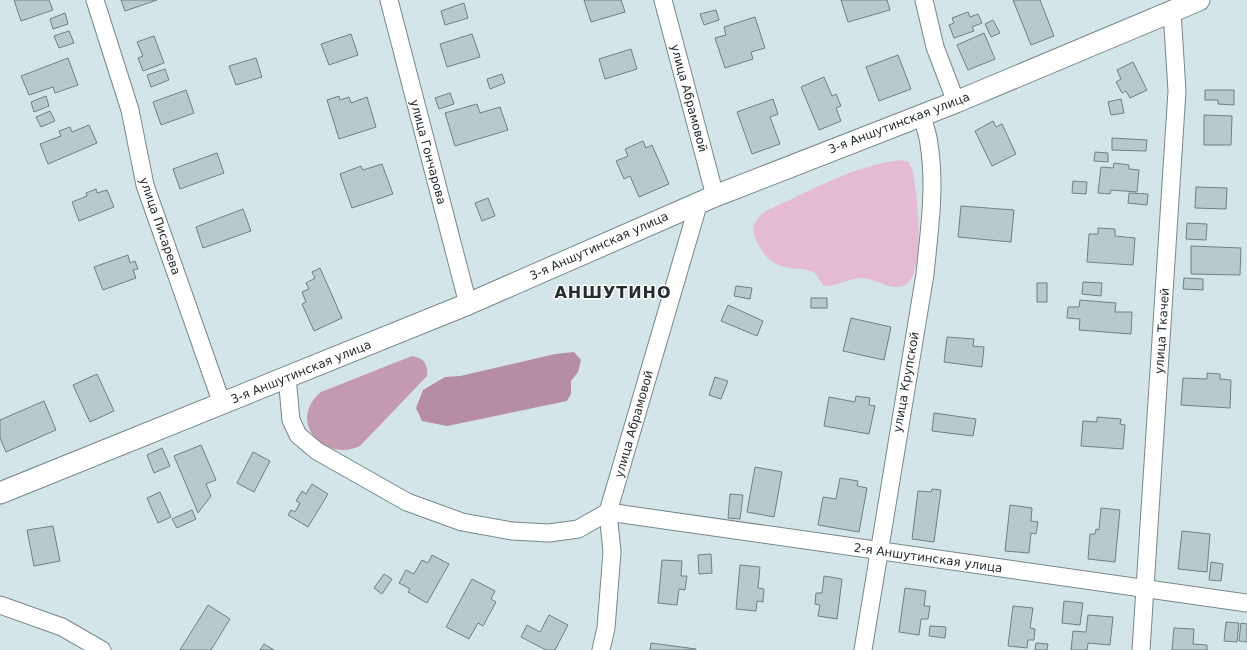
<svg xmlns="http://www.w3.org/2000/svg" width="1247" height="650" font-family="'DejaVu Sans',sans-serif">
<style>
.green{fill:#e5bbd1}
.forest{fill:#c49ab1}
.water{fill:#b68da3}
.building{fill:#b8c9cd;stroke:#6f7f82}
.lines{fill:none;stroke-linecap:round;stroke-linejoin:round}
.minor-casing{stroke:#77878a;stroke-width:19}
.tertiary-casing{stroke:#77878a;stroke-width:23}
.minor{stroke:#fff;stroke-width:17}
.tertiary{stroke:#fff;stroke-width:21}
.labels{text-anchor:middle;stroke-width:3;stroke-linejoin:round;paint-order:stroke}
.street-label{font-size:12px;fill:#262d2f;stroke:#fff}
.district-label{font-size:16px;font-weight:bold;letter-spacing:1px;fill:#262d2f;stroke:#fff}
</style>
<rect width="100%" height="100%" fill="#d3e5e9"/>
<path class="green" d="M901 160 908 162 912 169C917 189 928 277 903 286 889 291 876 278 862 278 848 278 837 287 824 286 821 282 818 276 814 273 808 268 797 269 790 268 771 266 761 253 755 237 750 225 758 217 766 211 808 192 855 165 901 160Z"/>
<path class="forest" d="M412 356C424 358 428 364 427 376L360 446C324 463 286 421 321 392Z"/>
<polygon class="water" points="574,352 581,360 578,372 571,381 571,394 567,401 447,426 422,421 416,408 423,390 445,377 460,376 555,354"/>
<g class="building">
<polygon points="14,0 49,0 53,10 21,21"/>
<polygon points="121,0 157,0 125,11"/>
<polygon points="584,0 621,0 625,12 591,22"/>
<polygon points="841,0 887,0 890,10 848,22"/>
<polygon points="1013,0 1040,0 1054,36 1031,45"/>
<polygon points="464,3 468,18 445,25 441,11"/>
<polygon points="716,10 719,20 704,25 700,14"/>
<polygon points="968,12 970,17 978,14 982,23 972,27 974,31 954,38 949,25 954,23 952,18"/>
<polygon points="65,13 68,24 53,29 50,19"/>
<polygon points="755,17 765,48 751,52 753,59 725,68 715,38 726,35 724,27"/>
<polygon points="993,20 1000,33 991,37 985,24"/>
<polygon points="69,31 74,43 59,48 54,36"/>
<polygon points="984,33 995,59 968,70 957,45"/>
<polygon points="351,34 358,55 329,65 321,44"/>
<polygon points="472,34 480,57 447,67 440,44"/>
<polygon points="154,36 164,63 143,71 138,58 143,56 137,42"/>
<polygon points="631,49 637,69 605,79 599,59"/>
<polygon points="898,55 911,89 879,101 866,67"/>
<polygon points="68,58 78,85 55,93 53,87 29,95 21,76"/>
<polygon points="256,58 262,77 236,85 229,66"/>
<polygon points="1133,62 1147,90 1130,98 1126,91 1122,93 1116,82 1121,79 1117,70"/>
<polygon points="165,69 169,80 151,87 147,75"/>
<polygon points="502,74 505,83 490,89 487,79"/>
<polygon points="824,77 832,96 836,94 841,106 836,108 841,121 819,130 801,87"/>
<polygon points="186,90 194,113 161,125 153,102"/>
<polygon points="1205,90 1234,90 1234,105 1218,104 1218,100 1205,100"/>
<polygon points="450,93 454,104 439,109 435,98"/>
<polygon points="46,96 49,106 34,112 31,102"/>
<polygon points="339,96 340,100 349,97 351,103 367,97 376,127 339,139 327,100"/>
<polygon points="773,99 778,114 770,117 780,144 752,154 737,112"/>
<polygon points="1121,99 1124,113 1111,115 1108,102"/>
<polygon points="477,104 480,113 500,107 508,130 455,146 445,113"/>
<polygon points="50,111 55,121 41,127 36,117"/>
<polygon points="1204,115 1232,116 1231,145 1204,145"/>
<polygon points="993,121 996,127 1002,124 1016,154 992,166 975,131"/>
<polygon points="89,125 97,143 48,164 40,144 61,136 59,131 70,127 72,132"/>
<polygon points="1112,138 1147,140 1146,151 1112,150"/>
<polygon points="643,141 646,148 652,145 669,184 639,197 630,176 624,179 616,161 628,156 625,149"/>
<polygon points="1095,152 1108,153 1108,162 1094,161"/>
<polygon points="217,153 224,173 180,189 173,169"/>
<polygon points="1114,163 1129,165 1129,169 1139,170 1137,192 1111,190 1110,194 1098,193 1101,167 1113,168"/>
<polygon points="382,164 393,194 352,208 340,174 361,166 363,170"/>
<polygon points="1073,181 1087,182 1086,194 1072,193"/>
<polygon points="1196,187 1227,188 1226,209 1195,208"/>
<polygon points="96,189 97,193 107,190 114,207 79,221 72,202 87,196 86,193"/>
<polygon points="1129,193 1148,194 1147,205 1128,203"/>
<polygon points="488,198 495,216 482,221 475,203"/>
<polygon points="961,206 1014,210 1011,242 958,237"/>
<polygon points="243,209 251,231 203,248 196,227"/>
<polygon points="1187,223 1207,224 1206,240 1186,239"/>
<polygon points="1098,228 1115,229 1115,236 1135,238 1133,265 1087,262 1089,234 1098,234"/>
<polygon points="1191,246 1241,248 1240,275 1191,274"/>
<polygon points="128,255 130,263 135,261 138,269 133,270 136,278 103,290 94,267"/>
<polygon points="320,268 342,318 314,331 302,304 306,302 302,292 309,289 306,283 315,278 312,272"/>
<polygon points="1184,278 1203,279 1203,290 1183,289"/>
<polygon points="1083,282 1102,283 1101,296 1082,294"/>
<rect x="1037" y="283" width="10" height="19"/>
<polygon points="736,286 752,288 750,299 734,296"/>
<rect x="811" y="298" width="16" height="10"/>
<polygon points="1080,300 1116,303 1115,312 1132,312 1131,334 1079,330 1080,319 1067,318 1068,307 1079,307"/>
<polygon points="728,305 763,321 757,336 721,321"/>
<polygon points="851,318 891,327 884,360 843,351"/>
<polygon points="947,337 974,339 973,346 984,347 982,367 944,362"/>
<polygon points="1207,373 1220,374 1220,379 1231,380 1230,408 1181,405 1183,378 1207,379"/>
<polygon points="97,374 114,411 90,422 73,385"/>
<polygon points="715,377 728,381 721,399 709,395"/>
<polygon points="856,396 870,398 869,405 875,406 869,434 824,426 829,397 855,402"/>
<polygon points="44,401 56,430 6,452 0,438 0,420"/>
<polygon points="934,413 976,419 973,436 932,431"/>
<polygon points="1097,417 1121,419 1120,424 1125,425 1123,449 1081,446 1083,421 1097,422"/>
<polygon points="201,445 216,480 206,484 211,496 198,513 174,456"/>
<polygon points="162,448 170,466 154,473 147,455"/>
<polygon points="253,452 270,461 254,492 237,483"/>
<polygon points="755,467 782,472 774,517 747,512"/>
<polygon points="840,478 858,481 857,486 867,488 859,532 818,525 823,497 836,499"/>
<polygon points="312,484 328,494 308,527 288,515 291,510 295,512 300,503 296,501 302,491 306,494"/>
<polygon points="932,489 941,490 934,542 912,539 918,491 931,492"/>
<polygon points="160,492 171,517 158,523 147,498"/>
<polygon points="730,494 743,495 740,519 728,518"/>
<polygon points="1010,505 1032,508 1031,521 1038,522 1036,534 1031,533 1029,553 1005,551"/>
<polygon points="1101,508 1120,510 1115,562 1088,559 1090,534 1095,534 1096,529 1099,530"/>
<polygon points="192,510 196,519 177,528 172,519"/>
<polygon points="53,526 60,561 34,566 27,530"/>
<polygon points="1182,531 1210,534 1207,572 1178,569"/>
<polygon points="711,554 712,573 699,574 698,555"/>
<polygon points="432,555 449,564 427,603 408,592 410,589 399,583 406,570 414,574 422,560 428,563"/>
<polygon points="662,560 682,561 681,576 687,576 685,590 679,589 677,605 658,603"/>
<polygon points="1211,562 1223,564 1221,581 1209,580"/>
<polygon points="740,565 760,567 758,588 764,589 763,602 757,601 756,611 736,609"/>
<polygon points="384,574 392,579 382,594 374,588"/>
<polygon points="824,576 842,579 837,619 818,616 820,605 815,604 816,593 822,593"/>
<polygon points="472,579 495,591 491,599 496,602 483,626 478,623 469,639 446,627"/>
<polygon points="905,588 926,591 924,606 930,606 928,619 921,619 919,635 899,632"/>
<polygon points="1064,601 1083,603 1080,625 1062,623"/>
<polygon points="208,605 230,619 211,650 180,650"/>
<polygon points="1013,606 1033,608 1030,628 1035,629 1034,640 1028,640 1027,648 1008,646"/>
<polygon points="549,615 568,625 555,650 546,650 521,637 527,625 540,632"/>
<polygon points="1088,615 1113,617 1110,645 1088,643 1087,650 1071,650 1073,631 1086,632"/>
<polygon points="1226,622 1239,623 1237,642 1224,641"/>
<polygon points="1241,623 1247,624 1247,642 1239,641"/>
<polygon points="930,626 946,627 945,638 929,636"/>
<polygon points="1174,628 1194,629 1193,644 1207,645 1207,650 1172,650"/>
<polygon points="651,643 696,649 696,650 650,650"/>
<polygon points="1036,643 1048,644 1047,650 1035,650"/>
<polygon points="264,644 274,650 260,650"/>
</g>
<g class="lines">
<defs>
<g id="minor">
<polyline points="95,0 130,110 145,185 222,404"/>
<polyline points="389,0 468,304"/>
<polyline points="663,0 715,196"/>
<polyline points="924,0 935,47 956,102"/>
<polyline points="287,377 291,420 298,435 317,451 407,502 462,522 512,531 549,533 578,529 608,512 1247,603"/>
<polyline points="0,605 62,627 102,650"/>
<polyline points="601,650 606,628 612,552 608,512 699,202"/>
<path d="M863 650 925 274C929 232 936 187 929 144 928 134 924 124 921 114"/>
<polyline points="1141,650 1177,91 1172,11"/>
</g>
<polyline id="tertiary" points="0,493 468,304 715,196 956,102 1199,0"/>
</defs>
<use href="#minor" class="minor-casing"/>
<use href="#tertiary" class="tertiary-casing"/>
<use href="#minor" class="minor"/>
<use href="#tertiary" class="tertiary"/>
</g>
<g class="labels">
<g class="street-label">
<text transform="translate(689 98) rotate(75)" y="4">улица Абрамовой</text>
<text transform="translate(899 123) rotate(-21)" y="4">3-я Аншутинская улица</text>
<text transform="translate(428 152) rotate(75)" y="4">улица Гончарова</text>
<text transform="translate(160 226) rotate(71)" y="4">улица Писарева</text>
<text transform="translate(599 246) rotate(-24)" y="4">3-я Аншутинская улица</text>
<text transform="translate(1162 331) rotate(-86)" y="4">улица Ткачей</text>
<text transform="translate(301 372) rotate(-22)" y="4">3-я Аншутинская улица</text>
<text transform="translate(906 382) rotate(-80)" y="4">улица Крупской</text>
<text transform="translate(634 424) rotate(-74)" y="4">улица Абрамовой</text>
<text transform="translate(928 558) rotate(8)" y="4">2-я Аншутинская улица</text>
</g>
<g class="district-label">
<text x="613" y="298">АНШУТИНО</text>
</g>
</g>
</svg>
